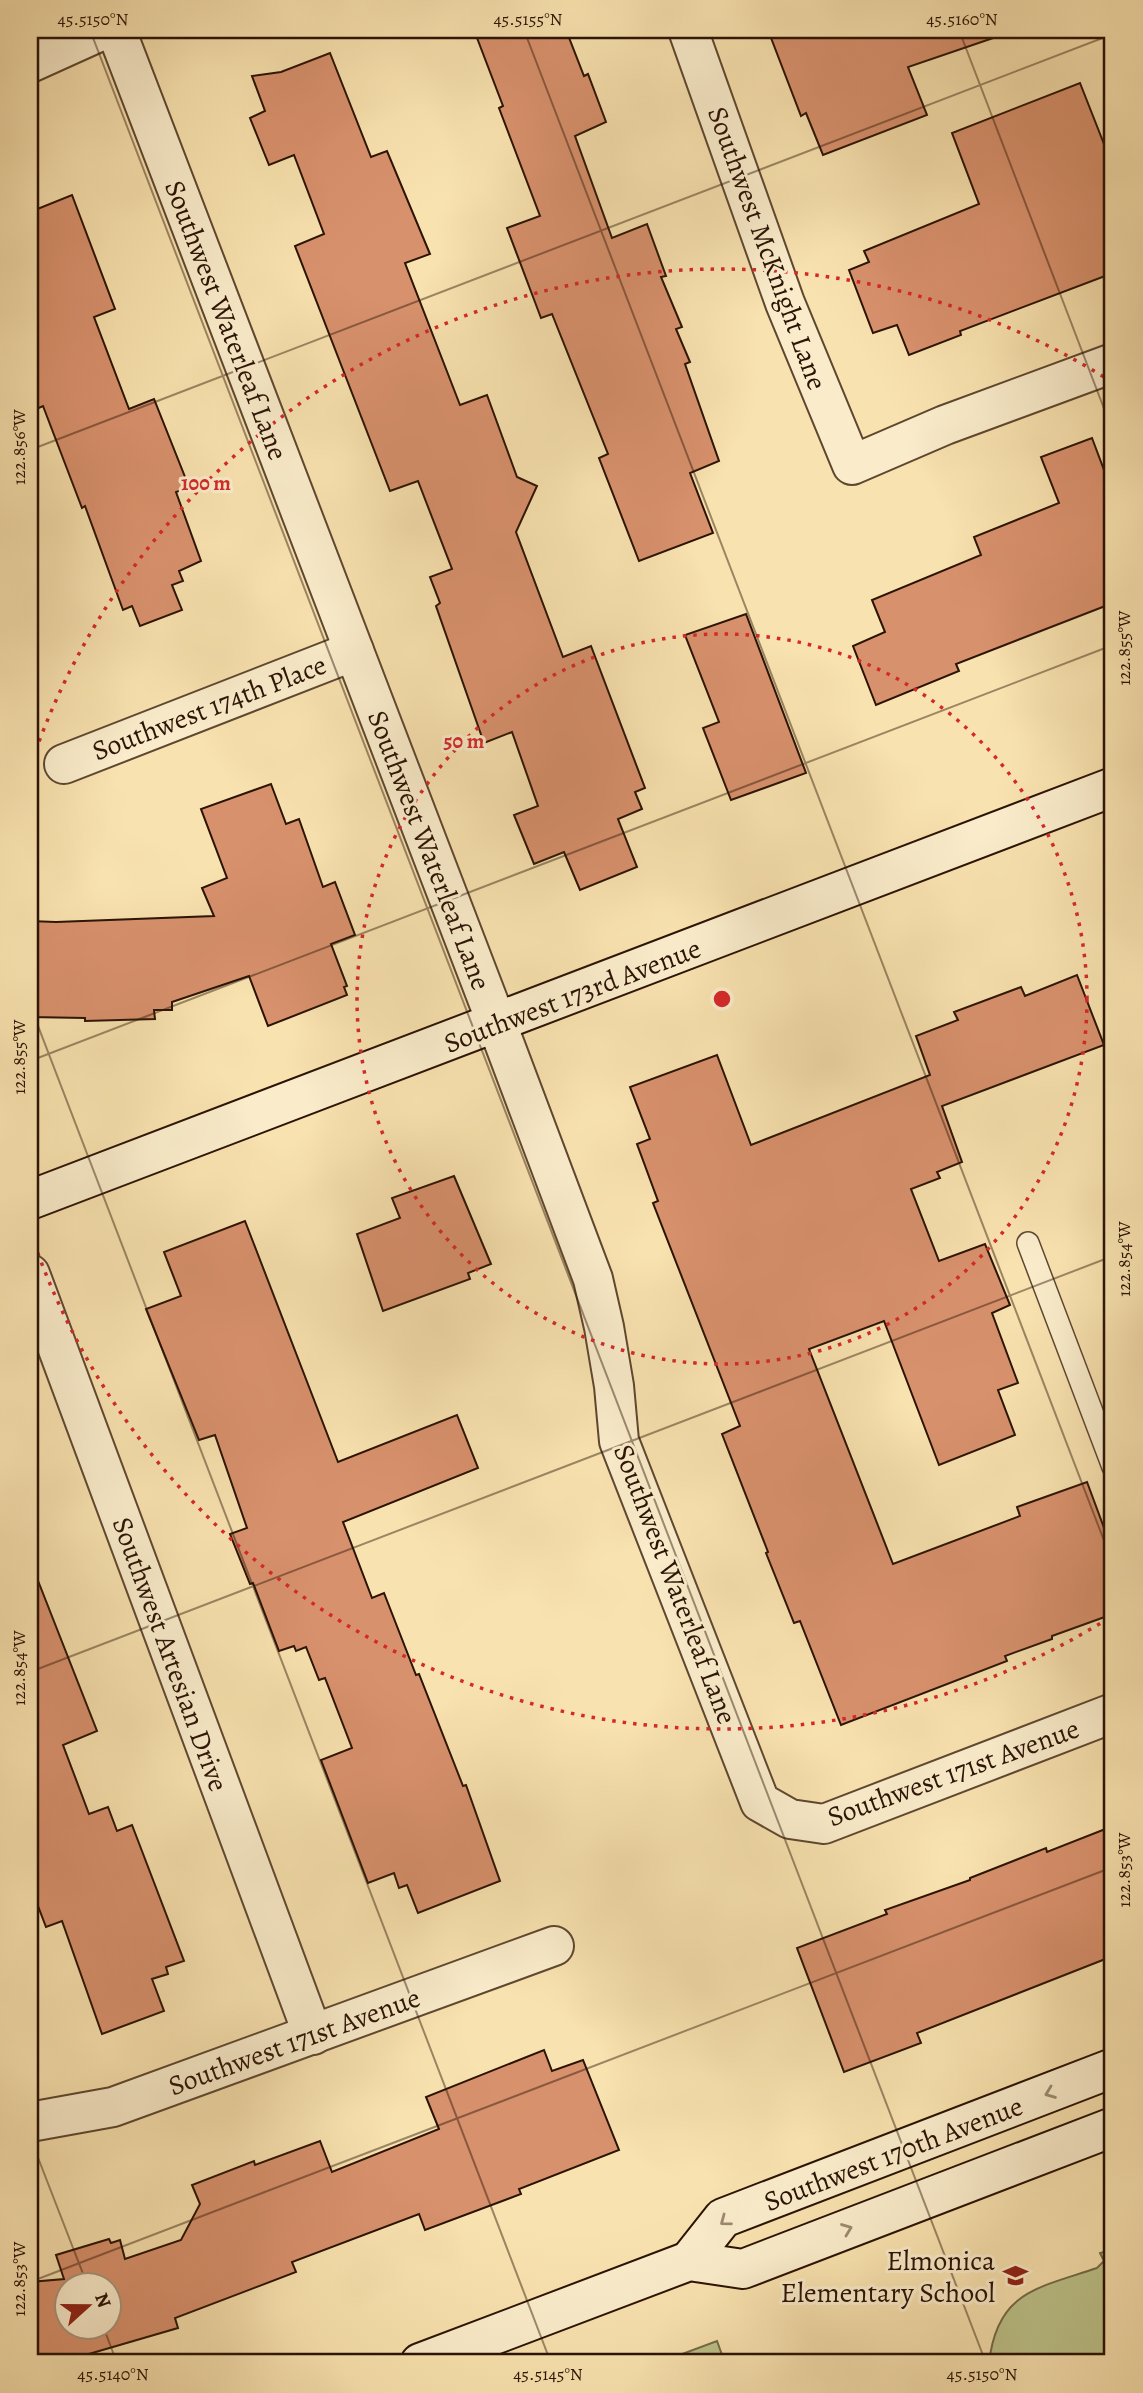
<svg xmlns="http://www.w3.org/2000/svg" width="1143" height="2393" font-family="Alegreya,serif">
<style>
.green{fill:#bdc38b;stroke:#746b48;stroke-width:2}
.building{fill:#d8916d;stroke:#2b1305;stroke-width:2;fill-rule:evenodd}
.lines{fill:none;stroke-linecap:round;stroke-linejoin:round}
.lane-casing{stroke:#5e4730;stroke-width:24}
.street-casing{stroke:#5e4730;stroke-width:42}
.secondary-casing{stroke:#2b1305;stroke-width:42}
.lane{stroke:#faeccb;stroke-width:21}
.street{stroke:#faeccb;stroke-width:38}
.secondary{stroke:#faeccb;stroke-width:38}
.oneway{stroke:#9d8a72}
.ticks{fill:none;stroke:#2b1305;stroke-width:2;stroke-opacity:0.45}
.ring{fill:none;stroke:#d62828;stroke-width:3.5;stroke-dasharray:3.5 7}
.labels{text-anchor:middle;stroke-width:6;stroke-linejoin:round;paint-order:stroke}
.street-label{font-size:28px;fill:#2b1305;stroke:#faeccb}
.poi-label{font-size:28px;fill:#2b1305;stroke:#faeccb;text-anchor:end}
.centre{fill:#d62828;stroke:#faeccb;stroke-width:3.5}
.ring-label{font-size:21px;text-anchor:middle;font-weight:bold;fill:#d62828;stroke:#faeccb;stroke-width:6;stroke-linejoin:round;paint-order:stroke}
.neatline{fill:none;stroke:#2b1305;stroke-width:2.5}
.ticks-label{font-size:18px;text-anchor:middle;fill:#2b1305}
</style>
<rect width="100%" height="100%" fill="#f8e2af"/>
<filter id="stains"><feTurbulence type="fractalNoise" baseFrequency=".00286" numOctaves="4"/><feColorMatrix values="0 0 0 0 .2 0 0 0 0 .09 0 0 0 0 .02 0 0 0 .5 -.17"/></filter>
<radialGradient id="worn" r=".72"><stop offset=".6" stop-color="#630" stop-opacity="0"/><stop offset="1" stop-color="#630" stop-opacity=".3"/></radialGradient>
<g class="green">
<path d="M1113 2249V2363H989C997 2291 1038 2288 1097 2268L1104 2261 1100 2253Z"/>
<polygon points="717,2341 725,2363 658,2363"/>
</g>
<g class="building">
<polygon points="474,30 566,30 584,76 588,74 606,122 575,136 612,238 647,224 666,276 661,277 682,327 676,329 690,362 685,364 719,461 690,473 713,533 639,561 599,458 608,454 552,314 541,318 507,228 540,216 499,108 503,106"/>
<polygon points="768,30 998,30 999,36 908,67 927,115 823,155 806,113 801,116"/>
<polygon points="330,53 371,157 387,151 430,254 405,263 460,405 487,395 517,477 537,486 516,532 563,657 591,646 645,788 635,792 642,809 618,819 637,867 580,890 564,852 534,864 514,815 538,806 512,732 484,743 436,606 440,603 430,577 452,569 418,481 390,491 295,246 324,234 294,155 269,165 250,118 265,111 252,76 281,72"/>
<polygon points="1080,83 1113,167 1113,273 960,331 961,335 909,355 897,325 873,333 849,270 869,262 864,251 979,204 952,133"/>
<polygon points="72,195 115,309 94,317 129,409 154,399 189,487 176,492 201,561 179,571 183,581 172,585 182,610 140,626 132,606 123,610 85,506 82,508 43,406 30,412 30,212"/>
<polygon points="1092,438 1113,494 1113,603 956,664 959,671 876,705 853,646 885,632 872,600 981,555 974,537 1059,503 1041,457"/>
<polygon points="746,614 806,773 731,800 703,728 719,722 685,635"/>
<polygon points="271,784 286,824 299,819 323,887 335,882 355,935 331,944 347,986 344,987 347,995 268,1026 249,976 172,1002 172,1010 154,1010 155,1019 85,1021 85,1018 30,1017 30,921 56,922 214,916 202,888 227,878 201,809"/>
<polygon points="1077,975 1104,1045 942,1106 962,1162 937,1172 940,1178 911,1189 939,1261 985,1244 1010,1305 992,1313 1018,1383 998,1390 1015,1435 939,1465 884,1321 809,1349 893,1564 1020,1516 1017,1507 1087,1482 1113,1552 1113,1614 1052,1636 1052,1639 1005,1656 1007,1661 841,1725 800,1621 794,1623 766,1553 768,1552 722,1434 740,1426 653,1203 658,1201 637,1144 650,1139 630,1087 717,1055 751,1145 930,1075 916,1036 958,1020 954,1012 1021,987 1025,996"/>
<polygon points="454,1176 491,1264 468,1273 470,1279 383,1311 357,1234 400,1218 392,1198"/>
<polygon points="245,1221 338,1462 457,1415 478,1468 343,1522 372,1598 384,1593 416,1675 419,1674 463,1786 466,1785 500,1881 418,1913 407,1885 399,1888 394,1873 368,1883 321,1760 352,1748 325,1678 319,1680 306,1647 296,1651 294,1646 279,1651 253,1583 250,1584 230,1534 247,1528 215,1435 199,1440 146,1309 181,1296 164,1252"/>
<polygon points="30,1568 33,1568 97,1731 63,1745 89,1814 108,1807 117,1831 132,1825 184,1961 166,1967 168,1974 152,1979 164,2011 102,2034 62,1921 46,1927 30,1885"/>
<polygon points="1113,1826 1113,1956 917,2033 921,2043 844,2072 797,1948 887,1914 885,1910 970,1880 970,1878 1046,1848 1047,1852"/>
<path d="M544 2050 552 2071 583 2060 619 2150 519 2189 521 2194 425 2230 419 2214 292 2262 296 2272 175 2318 178 2328 58 2363H30V2282L64 2279 56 2255 109 2239 111 2243 120 2240 125 2259 181 2240 200 2204 192 2185 254 2161 255 2165 320 2141 332 2172 439 2129 426 2097ZM66 2285H108V2327H66Z"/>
</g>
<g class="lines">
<defs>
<polyline id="lane" points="1028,1243 1113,1467"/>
<g id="street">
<polyline points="116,30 497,1024 593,1279 604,1327 614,1386 619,1441 760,1802 790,1819 824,1824 1113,1713"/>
<polyline points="688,30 785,303 852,465 945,425 1113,363"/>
<polyline points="30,63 103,30"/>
<polyline points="64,764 354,651"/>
<polyline points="30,1274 313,2035"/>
<polyline points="30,2122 113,2107 554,1946"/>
</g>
<g id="secondary">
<polyline points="30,1200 1113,787"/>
<polyline points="689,2261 723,2218 1113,2068"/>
<polyline points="420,2363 689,2261 743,2269 1113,2127"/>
</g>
</defs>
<use href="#lane" class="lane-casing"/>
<use href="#street" class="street-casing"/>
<use href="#secondary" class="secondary-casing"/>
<use href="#lane" class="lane"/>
<use href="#street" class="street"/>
<use href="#secondary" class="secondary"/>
</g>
<defs><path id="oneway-chevron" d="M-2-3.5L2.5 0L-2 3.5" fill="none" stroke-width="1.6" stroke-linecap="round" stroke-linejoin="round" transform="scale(1.75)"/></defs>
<g class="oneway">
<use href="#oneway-chevron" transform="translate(1050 2093) rotate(159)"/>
<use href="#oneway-chevron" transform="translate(725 2221) rotate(143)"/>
<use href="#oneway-chevron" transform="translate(847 2229) rotate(-21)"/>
</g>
<path class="ticks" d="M90 30 986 2363M524 30 1113 1564M959 30 1113 432M30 450 1113 34M30 1005 551 2363M30 1061 1113 645M30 1672 1113 1256M30 2137 87 2284M30 2282 1113 1867M103 2326 117 2363"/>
<g class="ring">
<circle cx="722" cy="999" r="365"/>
<path d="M1109 1618A730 730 0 0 1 32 1237M32 761A730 730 0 0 1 1109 380"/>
</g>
<defs>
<symbol id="school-bare" viewBox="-9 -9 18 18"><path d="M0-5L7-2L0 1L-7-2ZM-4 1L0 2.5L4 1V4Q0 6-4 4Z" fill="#8f2418" stroke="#faeccb" stroke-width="2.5" paint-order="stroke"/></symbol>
</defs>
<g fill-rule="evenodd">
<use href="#school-bare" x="998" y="2258" width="35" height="35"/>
</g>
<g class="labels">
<g class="street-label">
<text transform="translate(768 248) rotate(70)" y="10">Southwest McKnight Lane</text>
<text transform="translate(227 320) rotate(69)" y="10">Southwest Waterleaf Lane</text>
<text transform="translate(209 707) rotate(-21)" y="10">Southwest 174th Place</text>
<text transform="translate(430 850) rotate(69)" y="10">Southwest Waterleaf Lane</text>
<text transform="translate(572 995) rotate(-21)" y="10">Southwest 173rd Avenue</text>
<text transform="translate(676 1584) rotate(69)" y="10">Southwest Waterleaf Lane</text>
<text transform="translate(171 1654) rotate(70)" y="10">Southwest Artesian Drive</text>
<text transform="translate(953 1772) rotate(-20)" y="10">Southwest 171st Avenue</text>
<text transform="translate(294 2041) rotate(-20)" y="10">Southwest 171st Avenue</text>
<text transform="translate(893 2153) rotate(-21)" y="10">Southwest 170th Avenue</text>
</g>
<g class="poi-label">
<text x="995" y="2270">Elmonica<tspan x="995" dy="32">Elementary School</tspan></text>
</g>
</g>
<circle cx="722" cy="999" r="10" class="centre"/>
<g class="ring-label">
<text x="206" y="490">100 m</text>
<text x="464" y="748">50 m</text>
</g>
<rect width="1143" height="2393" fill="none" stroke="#f8e2af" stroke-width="77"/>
<g transform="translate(88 2306) rotate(69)"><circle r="33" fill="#faeccb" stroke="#a7957c" stroke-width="2"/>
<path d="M0-5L12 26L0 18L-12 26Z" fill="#8f2418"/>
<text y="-10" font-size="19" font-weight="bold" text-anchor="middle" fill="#2b1305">N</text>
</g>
<rect x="38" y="38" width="1066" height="2316" class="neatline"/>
<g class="ticks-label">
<text x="93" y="25">45.5150°N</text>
<text x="528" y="25">45.5155°N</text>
<text x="962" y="25">45.5160°N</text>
<text transform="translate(19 447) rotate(-90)" y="6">122.856°W</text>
<text transform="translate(1124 648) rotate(-90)" y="6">122.855°W</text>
<text transform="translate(19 1057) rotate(-90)" y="6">122.855°W</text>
<text transform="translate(1124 1259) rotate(-90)" y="6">122.854°W</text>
<text transform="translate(19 1668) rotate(-90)" y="6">122.854°W</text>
<text transform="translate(1124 1870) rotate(-90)" y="6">122.853°W</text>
<text transform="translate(19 2279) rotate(-90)" y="6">122.853°W</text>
<text x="113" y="2380">45.5140°N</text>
<text x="548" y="2380">45.5145°N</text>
<text x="982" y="2380">45.5150°N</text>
</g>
<rect width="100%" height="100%" filter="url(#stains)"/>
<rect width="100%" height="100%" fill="url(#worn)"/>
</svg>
